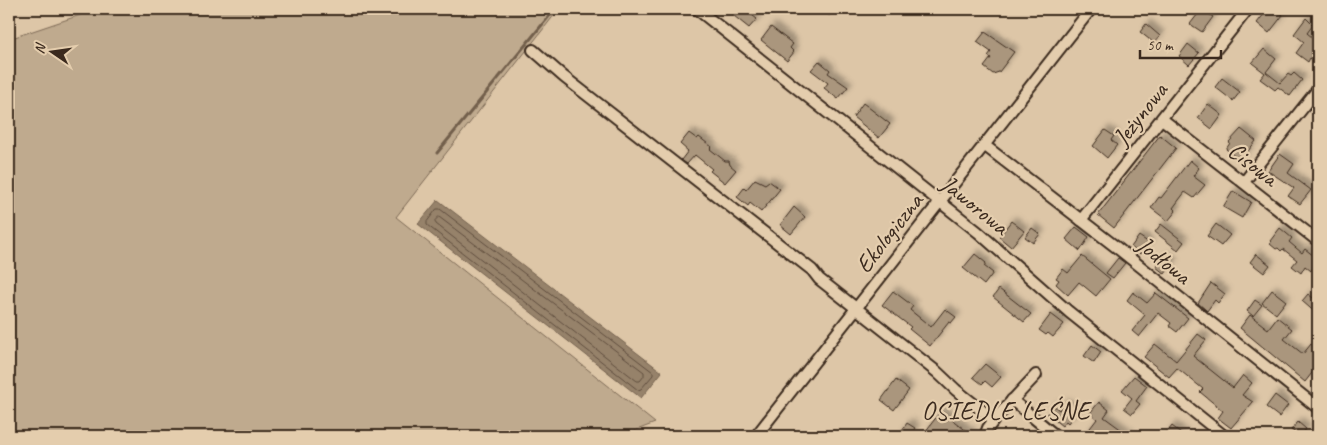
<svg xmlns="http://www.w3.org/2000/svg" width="1327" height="445" font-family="Caveat,sans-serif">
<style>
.green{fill:#bfaa8e;stroke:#7d6a56}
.water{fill:#96826b;stroke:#725f4c}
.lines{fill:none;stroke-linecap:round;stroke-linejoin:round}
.shore{stroke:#5f4d3d;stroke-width:1}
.stream{stroke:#725f4c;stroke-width:3}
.building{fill:#aa967d;stroke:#3b2a1e;filter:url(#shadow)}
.minor-casing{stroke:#3b2a1e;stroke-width:14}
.minor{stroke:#e4cdad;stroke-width:10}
.labels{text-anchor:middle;stroke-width:4.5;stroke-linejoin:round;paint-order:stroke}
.street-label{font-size:24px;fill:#3b2a1e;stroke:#e4cdad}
.neighbourhood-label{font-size:25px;letter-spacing:1px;fill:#3b2a1e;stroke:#e4cdad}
</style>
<defs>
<filter id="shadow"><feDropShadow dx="4.5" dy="-4.5" stdDeviation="2.5" flood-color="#0004"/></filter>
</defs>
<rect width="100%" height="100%" fill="#ddc6a7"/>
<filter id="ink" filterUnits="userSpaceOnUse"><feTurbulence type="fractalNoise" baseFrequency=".02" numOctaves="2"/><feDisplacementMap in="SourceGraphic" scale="10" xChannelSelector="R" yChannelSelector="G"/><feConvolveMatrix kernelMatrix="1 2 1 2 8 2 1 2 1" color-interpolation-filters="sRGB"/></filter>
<g filter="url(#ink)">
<polygon class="green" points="98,9 559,9 396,217 655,423 621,436 9,436 9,39"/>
<polygon class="water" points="438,200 662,372 641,398 418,224"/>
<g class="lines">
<g class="shore">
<polygon points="437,209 440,209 653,372 653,375 641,389 638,390 427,225 427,222"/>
<polygon points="439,217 644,372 644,376 640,381 637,381 436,224 435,221"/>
</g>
<g class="stream">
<polyline points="822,9 829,14 842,9"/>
<polyline points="437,153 555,9"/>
</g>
</g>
<g class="building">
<polygon points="740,9 744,9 757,19 749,28 734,16"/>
<polygon points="1202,9 1213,17 1202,32 1190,24"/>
<polygon points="1268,9 1275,9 1283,15 1269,33 1257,23"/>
<polygon points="1306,18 1313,25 1307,33 1318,42 1318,57 1315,62 1310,58 1308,62 1296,53 1304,42 1294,34"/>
<polygon points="1146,24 1160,36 1154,43 1140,32"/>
<polygon points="771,27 793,44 790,48 794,52 787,61 761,40"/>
<polygon points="985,32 1014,52 999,72 993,74 984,67 991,58 988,56 991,52 977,42"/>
<polygon points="1188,44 1199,53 1189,65 1179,56"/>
<polygon points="1264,49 1276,59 1266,72 1280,83 1288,74 1291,76 1294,73 1302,80 1290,96 1278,87 1275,90 1260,79 1265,73 1252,63"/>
<polygon points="819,61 830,70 828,73 848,87 838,99 824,88 828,83 811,70"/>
<polygon points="1222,78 1240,92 1233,101 1215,87"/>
<polygon points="863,103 890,124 879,138 853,117"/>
<polygon points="1208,104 1222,115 1212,129 1198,118"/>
<polygon points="1241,129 1256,141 1240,161 1226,149 1230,143 1229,142"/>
<polygon points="1105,130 1114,136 1111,140 1117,145 1107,158 1093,146"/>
<polygon points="689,133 697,139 699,137 712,147 710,149 725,161 729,161 730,165 736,170 725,183 710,171 712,169 695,155 687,164 681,160 688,151 680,144"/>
<polygon points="1160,135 1176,148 1114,228 1098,215"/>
<polygon points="1280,154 1294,164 1288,173 1311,190 1300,204 1288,196 1294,188 1268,171"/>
<polygon points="1190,160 1199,168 1193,176 1205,185 1194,198 1185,192 1173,208 1176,211 1168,221 1151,208 1159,197 1161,198"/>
<polygon points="755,179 765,184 769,181 780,189 761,212 750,203 748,206 737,197 744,188 746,190"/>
<polygon points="1233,191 1251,202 1242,218 1223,207"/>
<polygon points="794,207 805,217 791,234 780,225"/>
<polygon points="1011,221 1024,231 1011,247 999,237"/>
<polygon points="1161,224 1184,242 1178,250 1155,232"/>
<polygon points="1216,224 1230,235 1221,246 1207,236"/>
<polygon points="1076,227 1089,237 1080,251 1066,239"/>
<polygon points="1032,228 1040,234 1033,243 1025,237"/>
<polygon points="1280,228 1292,238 1289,242 1302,253 1305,249 1318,259 1311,271 1305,266 1301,273 1292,266 1297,260 1283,249 1281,251 1278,248 1276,249 1270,244 1271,242 1270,241"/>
<polygon points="1139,236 1149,243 1140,254 1131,247"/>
<polygon points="975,254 986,263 984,266 993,273 984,285 963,268"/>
<polygon points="1256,254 1270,265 1264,273 1250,262"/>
<polygon points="1082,256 1110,279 1096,296 1079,282 1068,295 1056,284 1059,280 1056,278 1063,269 1068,273"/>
<polygon points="1164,256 1173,263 1165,274 1156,267"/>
<polygon points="1118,258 1125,263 1113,278 1106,273"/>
<polygon points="1211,283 1225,294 1218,303 1215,300 1207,311 1198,303"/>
<polygon points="999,289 1031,314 1024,322 993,297"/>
<polygon points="1272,290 1286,301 1276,314 1262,303"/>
<polygon points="893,291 913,306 910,310 931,327 945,309 956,317 951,323 949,322 930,346 909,329 911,327 882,305"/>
<polygon points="1133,292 1147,303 1156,293 1188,318 1177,332 1169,326 1171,323 1158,313 1139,337 1132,331 1145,315 1127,300"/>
<polygon points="1308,294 1318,302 1318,315 1302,301"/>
<polygon points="1255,300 1262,305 1253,316 1247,311"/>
<polygon points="1051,314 1064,324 1053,337 1048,333 1046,335 1039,330"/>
<polygon points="1250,315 1268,329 1277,317 1292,329 1284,339 1303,354 1311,344 1318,350 1318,365 1305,382 1240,328"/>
<polygon points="1198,334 1206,340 1193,356 1233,388 1243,375 1252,383 1242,395 1253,402 1231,428 1218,418 1223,411 1200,392 1203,389 1177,368 1169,377 1144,357 1155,344 1176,361"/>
<polygon points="1092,345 1101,352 1094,363 1084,356"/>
<polygon points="985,364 1001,377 992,387 985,381 982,384 973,377"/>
<polygon points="1134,376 1147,386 1136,401 1140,404 1132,414 1124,408 1132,398 1122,390"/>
<polygon points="896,380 909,390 894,410 881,400"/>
<polygon points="1275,395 1288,405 1279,417 1266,407"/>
<polygon points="1099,402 1109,410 1104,417 1130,436 1084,436 1097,419 1090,413"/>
<polygon points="1065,403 1077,412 1068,423 1066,421 1062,426 1047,414 1054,406 1059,410"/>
<polygon points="941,411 973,436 930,436 925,432"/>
<polygon points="1298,422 1306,429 1301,436 1291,430"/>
<polygon points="907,423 915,428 910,436 898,436"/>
<polygon points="1172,426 1185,436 1164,436"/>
</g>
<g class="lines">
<defs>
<g id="minor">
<polyline points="697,9 978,232 1069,312 1224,436"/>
<polyline points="533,50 564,77 812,270 819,279 937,372 956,390 994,420"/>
<polyline points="1162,119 1318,241"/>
<polyline points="984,145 1116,247 1318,408"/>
<polyline points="1244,182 1318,89"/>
<polyline points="1081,220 1248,9"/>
<polyline points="1012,400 1056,436"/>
<polyline points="756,436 1091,9"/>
<polyline points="985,436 988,428 994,420 1036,375"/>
</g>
</defs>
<use href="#minor" class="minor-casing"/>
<use href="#minor" class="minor"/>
</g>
</g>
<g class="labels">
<g class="street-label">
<text transform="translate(1140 114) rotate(-52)" y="8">Jeżynowa</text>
<text transform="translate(1253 164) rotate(38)" y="8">Cisowa</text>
<text transform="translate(975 205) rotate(39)" y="8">Jaworowa</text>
<text transform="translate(889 233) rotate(-52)" y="8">Ekologiczna</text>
<text transform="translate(1164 260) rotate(39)" y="8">Jodłowa</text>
</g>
<g class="neighbourhood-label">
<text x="1006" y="419">OSIEDLE LEŚNE</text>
</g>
</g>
<rect width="1327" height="445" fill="none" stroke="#e4cdad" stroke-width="30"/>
<rect x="15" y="15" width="1297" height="415" fill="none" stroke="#3b2a1e" stroke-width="2" filter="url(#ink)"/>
<g transform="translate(52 52) rotate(283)" stroke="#e4cdad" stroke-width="4" paint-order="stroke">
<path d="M0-4L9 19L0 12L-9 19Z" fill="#3b2a1e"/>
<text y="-8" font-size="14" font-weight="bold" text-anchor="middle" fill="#3b2a1e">N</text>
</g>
<path d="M1140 50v8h81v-8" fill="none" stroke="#3b2a1e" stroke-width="2.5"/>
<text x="1147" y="50" font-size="15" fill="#3b2a1e" stroke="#e4cdad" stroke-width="4" paint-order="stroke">50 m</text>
</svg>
